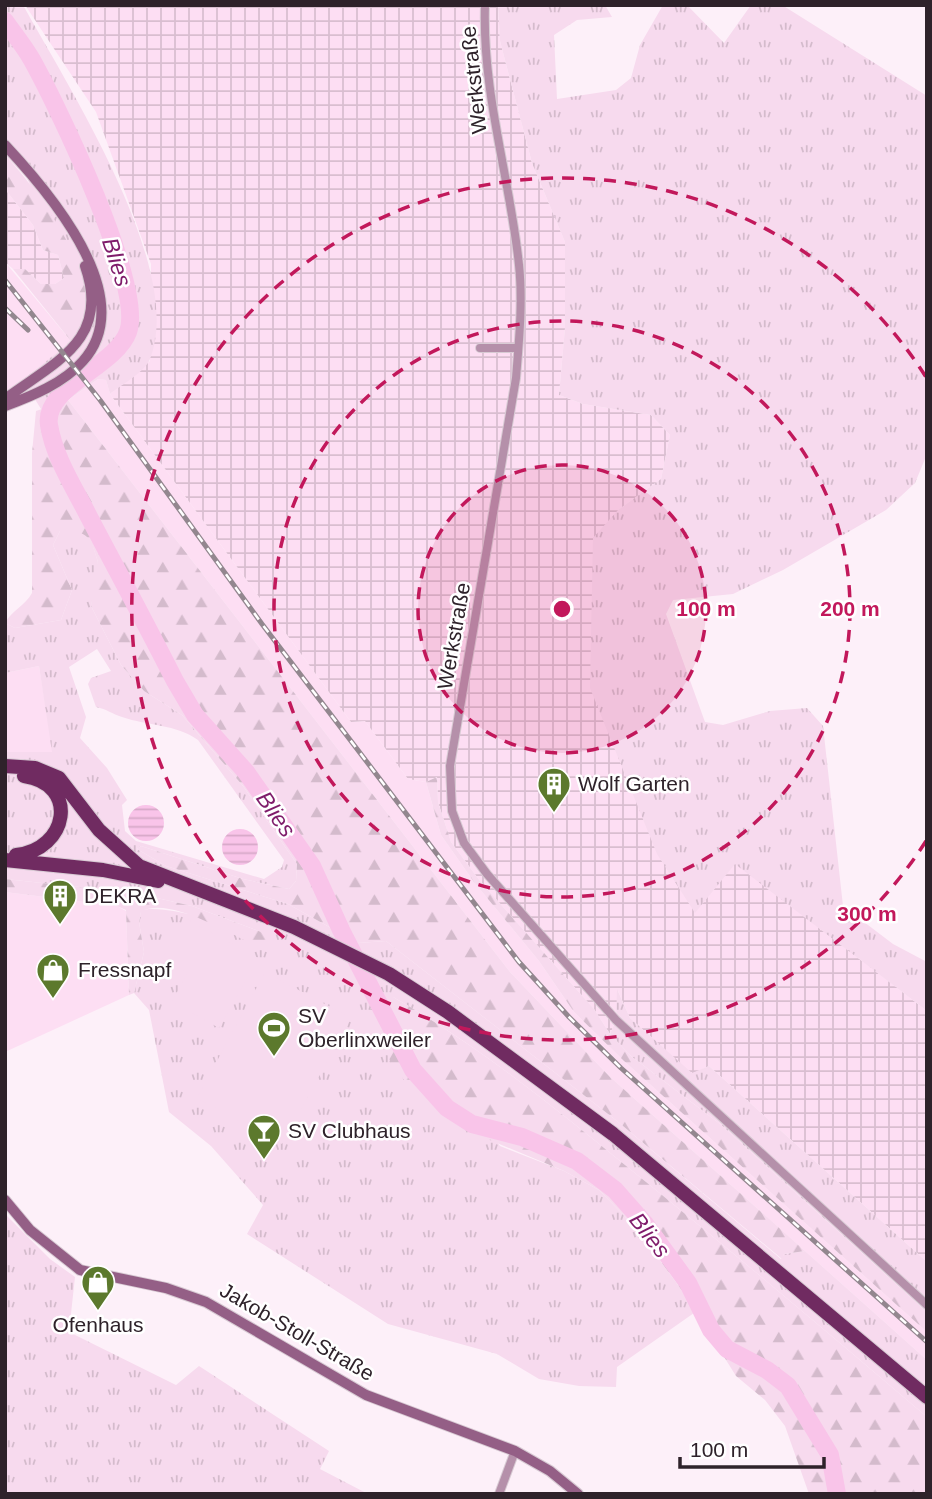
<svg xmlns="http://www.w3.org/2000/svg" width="932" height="1499" font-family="Arial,sans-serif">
<defs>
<pattern id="industrial-grid" width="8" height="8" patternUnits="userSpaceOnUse" patternTransform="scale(1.75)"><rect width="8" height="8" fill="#fddef3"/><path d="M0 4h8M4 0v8" fill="none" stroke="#d9bed0"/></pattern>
<pattern id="grass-tufts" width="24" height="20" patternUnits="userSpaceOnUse" patternTransform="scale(1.75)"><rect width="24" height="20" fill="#f7daee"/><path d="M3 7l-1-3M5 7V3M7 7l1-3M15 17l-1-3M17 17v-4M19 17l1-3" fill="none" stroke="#d4bbcc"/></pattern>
<pattern id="forest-firs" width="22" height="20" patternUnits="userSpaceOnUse" patternTransform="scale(1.75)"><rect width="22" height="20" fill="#f7daee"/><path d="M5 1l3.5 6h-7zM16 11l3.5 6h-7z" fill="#d4bbcc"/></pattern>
<pattern id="water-rules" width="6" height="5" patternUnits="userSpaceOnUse" patternTransform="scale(1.75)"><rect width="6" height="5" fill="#f9c4e9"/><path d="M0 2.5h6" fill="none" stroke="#d6a8c8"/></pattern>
</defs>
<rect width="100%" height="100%" fill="#fdf0f9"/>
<!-- built -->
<path fill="#fddef3" d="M5 262 71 341 40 369 5 392Z
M98 379 106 380 110 394 351 722 365 721 408 779 426 782 441 835 474 882 539 961 574 1012 624 1061 927 1332V1360L609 1076 510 972 68 400Z
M39 666 53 752H5V673Z
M5 892 117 906 126 911 129 995 5 1052Z"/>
<!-- industrial -->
<path fill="url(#industrial-grid)" d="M25 5H498L500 41 532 163 565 242V328L559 395 583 404 651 415 670 435 661 479 618 510 695 912 735 863 927 1011V1262L709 1066 692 1074 630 1018 618 991 616 1020 610 1034 594 1009 480 881 451 842 438 802 437 777 426 782 408 779 365 721 351 722 110 394 150 361 151 264 96 112Z
M5 189 33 225 43 250 58 255 64 278 55 284H41L25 269H13L5 262Z"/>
<!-- grass -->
<path fill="url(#grass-tufts)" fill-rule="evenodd" d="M5 5H23C67 85 186 269 150 359 145 372 121 385 110 394L106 380 98 379 68 400 46 410 41 409 23 380 71 341 86 313 27 178 5 155Z
M498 5H605L612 17 577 20 554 35 557 99 616 90 631 78 640 45 663 5H687L724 43 751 5H782L927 96V454L915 483 886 510 783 570 733 594 673 600 666 614 705 722 723 725 770 711 807 708 823 726 843 906 893 944 927 962V1011L735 864 695 913 657 854 590 688 593 538 618 510 661 479 670 435 651 415 583 404 559 395 565 328V242L532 163 500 41Z
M78 530 90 537 98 562 91 606 121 665 144 691 182 715 243 786 297 864 296 881 289 889 243 879 141 846 137 849 166 866 288 904 358 943 386 941 617 1121 781 1259 784 1254 805 1251 927 1360V1417C827 1332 727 1247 625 1165 551 1105 476 1044 393 997L500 1146 564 1171 599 1190 638 1230 686 1296 694 1313 617 1367 616 1387 579 1386 539 1379 497 1354 388 1324 247 1234 263 1205 211 1146 169 1112 149 1010 134 993 144 952 139 922 141 911C158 902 238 927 261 932L192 906 135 893 5 879V752H52L39 666 5 673V623L15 628 61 620 72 590 53 545 60 531ZM97 649 111 671 91 678 88 684 96 707C107 709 112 714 122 717 148 726 176 724 198 740L284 860 282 867 264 879 136 841 125 831 122 805 127 800 107 768 80 738 86 717 69 667Z
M617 989 630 1018 692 1073 709 1066 927 1262V1312L720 1124 631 1056 610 1034 616 1020Z
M5 1214 50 1259 75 1277 69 1332 176 1385 199 1366 329 1451 320 1469 368 1494H5Z"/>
<!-- forest -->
<path fill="url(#forest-firs)" d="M5 155C35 186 109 285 82 330 80 334 74 338 71 341L13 269H25L41 284H55L64 278 58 255 43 250 33 225 5 189Z
M68 400 510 972 609 1076 805 1251 784 1254 782 1259 617 1121 386 941 358 943 288 904 166 866 137 849 141 846 243 879 289 889 296 881 297 864 243 786 182 715 144 691 121 665 91 606 94 571 98 562C90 537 89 530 60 531L53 545 72 590 61 620 15 628 5 623C12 610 25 606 32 593V453L36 411Z
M437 777 438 802 451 842 480 881 594 1009 610 1034 631 1056 720 1124 927 1312V1332L624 1061 574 1012 539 961 474 882 441 835 426 782Z
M5 879 135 893 192 906 261 932 269 940 266 947 259 948C233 935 167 895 141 912L139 922 144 952 134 993 129 995 126 910 117 906 5 892Z
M393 997C476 1044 551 1105 625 1165 727 1247 827 1332 927 1417V1494H809L785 1426 765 1400 736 1376 686 1296 638 1230 599 1190 564 1171 442 1120 414 1093 391 1063 369 1010Z"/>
<!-- pitch -->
<path fill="#f7daee" d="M185 918 258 958 219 1028 172 1002 187 973 162 959Z
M265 972 351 1018 282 1144 197 1098Z"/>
<!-- water -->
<path fill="url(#water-rules)" d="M128 823a18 18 0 1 1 36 0a18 18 0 1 1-36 0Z
M222 847a18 18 0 1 1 36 0a18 18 0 1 1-36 0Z"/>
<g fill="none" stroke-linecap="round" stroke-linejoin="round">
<!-- river -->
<path stroke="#f9c4e9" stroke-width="18" d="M5 21C14 34 24 46 32 60 57 105 145 287 128 332 115 367 43 387 49 425 54 457 75 489 89 517 118 572 147 626 175 681L195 715 246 772 312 866 341 930 413 1070 447 1108 472 1124 522 1137 577 1161 615 1190 645 1224 688 1283 711 1330 727 1349 767 1370 788 1386 830 1455 837 1494"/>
<defs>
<path id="minor" d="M485 5C482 94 510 178 519 265 523 302 519 341 516 378L450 766 452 811 464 843 487 874 616 1020 927 1305
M480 348H518
M499 1494 515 1451"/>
<path id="secondary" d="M5 145C49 192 140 297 83 361 64 383 32 396 5 406
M5 399C55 362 111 340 85 266
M5 1200 30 1230 80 1270 166 1288 206 1302 366 1395 515 1451 550 1471 578 1494"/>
<path id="trunk" d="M5 766 35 768 59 778 99 830 139 866 294 927 389 974 448 1012 613 1134 927 1397
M16 855C68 850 80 784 24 776
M5 860 103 870 158 881"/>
</defs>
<!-- minor casing -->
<use href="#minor" stroke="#d8cbd4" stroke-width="10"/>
<!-- secondary casing -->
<use href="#secondary" stroke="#d8cbd4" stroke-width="12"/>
<!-- trunk casing -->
<use href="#trunk" stroke="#d8cbd4" stroke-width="16"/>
<!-- minor -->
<use href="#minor" stroke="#b590aa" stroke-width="8"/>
<!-- secondary -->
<use href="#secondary" stroke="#945f86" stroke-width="10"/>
<!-- trunk -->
<use href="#trunk" stroke="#702b61" stroke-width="14"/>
<defs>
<path id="rail" d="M5 280 100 400 262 624 519 962 569 1017 621 1068 927 1342
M5 308 28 330"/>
</defs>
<!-- rail casing -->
<use href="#rail" stroke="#93878f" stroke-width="5"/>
<!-- rail -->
<use href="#rail" stroke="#fff" stroke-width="2.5" stroke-dasharray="8" stroke-linecap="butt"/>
</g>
<!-- distance rings -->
<circle cx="562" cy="609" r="144" fill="#c2185b" fill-opacity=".12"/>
<g fill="none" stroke="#c2185b" stroke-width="3.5" stroke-dasharray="12 9">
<circle cx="562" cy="609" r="144"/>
<circle cx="562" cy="609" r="288"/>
<path d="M926 841A431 431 0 1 1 926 377"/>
</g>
<!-- icons -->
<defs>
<symbol id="building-pin" viewBox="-11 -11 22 30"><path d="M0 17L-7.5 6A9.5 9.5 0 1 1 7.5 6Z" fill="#5c792d" stroke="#fff"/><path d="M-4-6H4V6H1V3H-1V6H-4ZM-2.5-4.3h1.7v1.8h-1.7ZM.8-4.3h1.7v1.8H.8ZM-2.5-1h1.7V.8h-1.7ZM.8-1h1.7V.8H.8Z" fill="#fff"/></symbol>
<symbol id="shop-pin" viewBox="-11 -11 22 30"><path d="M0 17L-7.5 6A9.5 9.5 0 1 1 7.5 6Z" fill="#5c792d" stroke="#fff"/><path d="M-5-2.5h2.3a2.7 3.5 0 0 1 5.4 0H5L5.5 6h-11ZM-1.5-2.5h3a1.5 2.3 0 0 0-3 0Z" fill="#fff"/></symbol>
<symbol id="stadium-pin" viewBox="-11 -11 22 30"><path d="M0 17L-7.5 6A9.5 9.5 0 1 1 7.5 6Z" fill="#5c792d" stroke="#fff"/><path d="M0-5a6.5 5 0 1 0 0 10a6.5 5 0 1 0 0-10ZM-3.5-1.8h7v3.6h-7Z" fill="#fff"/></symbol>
<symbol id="bar-pin" viewBox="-11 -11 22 30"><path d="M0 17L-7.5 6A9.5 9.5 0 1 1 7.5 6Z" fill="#5c792d" stroke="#fff"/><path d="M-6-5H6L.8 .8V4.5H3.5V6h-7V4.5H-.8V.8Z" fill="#fff"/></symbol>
</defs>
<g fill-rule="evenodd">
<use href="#building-pin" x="535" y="765" width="38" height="52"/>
<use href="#building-pin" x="41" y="877" width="38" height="52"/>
<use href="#shop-pin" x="34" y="951" width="38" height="52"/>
<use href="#stadium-pin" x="255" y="1009" width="38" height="52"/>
<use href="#bar-pin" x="245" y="1112" width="38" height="52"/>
<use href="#shop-pin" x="79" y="1263" width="38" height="52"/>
</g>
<g text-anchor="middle" stroke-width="5" stroke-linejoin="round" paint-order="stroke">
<!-- street labels -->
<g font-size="21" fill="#2e222a" stroke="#fff">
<text transform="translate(474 80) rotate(-96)" y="7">Werkstraße</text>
<text transform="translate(454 636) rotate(-80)" y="7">Werkstraße</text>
<text transform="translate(297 1332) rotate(30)" y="7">Jakob-Stoll-Straße</text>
</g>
<!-- poi labels -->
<g font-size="21" fill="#2e222a" stroke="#fff" text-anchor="start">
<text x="578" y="791">Wolf Garten</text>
<text x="84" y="903">DEKRA</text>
<text x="78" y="977">Fressnapf</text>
<text x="298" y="1023">SV<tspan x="298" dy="24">Oberlinxweiler</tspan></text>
<text x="288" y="1138">SV Clubhaus</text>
<text x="98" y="1332" text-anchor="middle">Ofenhaus</text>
</g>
<!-- water labels -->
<g font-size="23" font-style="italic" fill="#7f1c6b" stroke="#fff">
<text transform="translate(117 262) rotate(72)" y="8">Blies</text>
<text transform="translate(276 814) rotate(55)" y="8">Blies</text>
<text transform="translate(650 1235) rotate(52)" y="8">Blies</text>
</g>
</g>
<circle cx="562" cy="609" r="10" fill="#c2185b" stroke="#fff" stroke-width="3.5"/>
<g font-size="21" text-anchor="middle" font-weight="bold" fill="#c2185b" stroke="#fff" stroke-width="5" stroke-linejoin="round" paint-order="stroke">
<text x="706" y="616">100 m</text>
<text x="850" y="616">200 m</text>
<text x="867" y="921">300 m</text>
</g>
<!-- border -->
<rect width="932" height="1499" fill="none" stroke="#2e222a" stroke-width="14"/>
<!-- scale -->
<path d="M680 1457v10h144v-10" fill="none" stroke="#2e222a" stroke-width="3.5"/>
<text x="690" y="1457" font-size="21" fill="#2e222a" stroke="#ffffff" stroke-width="5" paint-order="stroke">100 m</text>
</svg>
